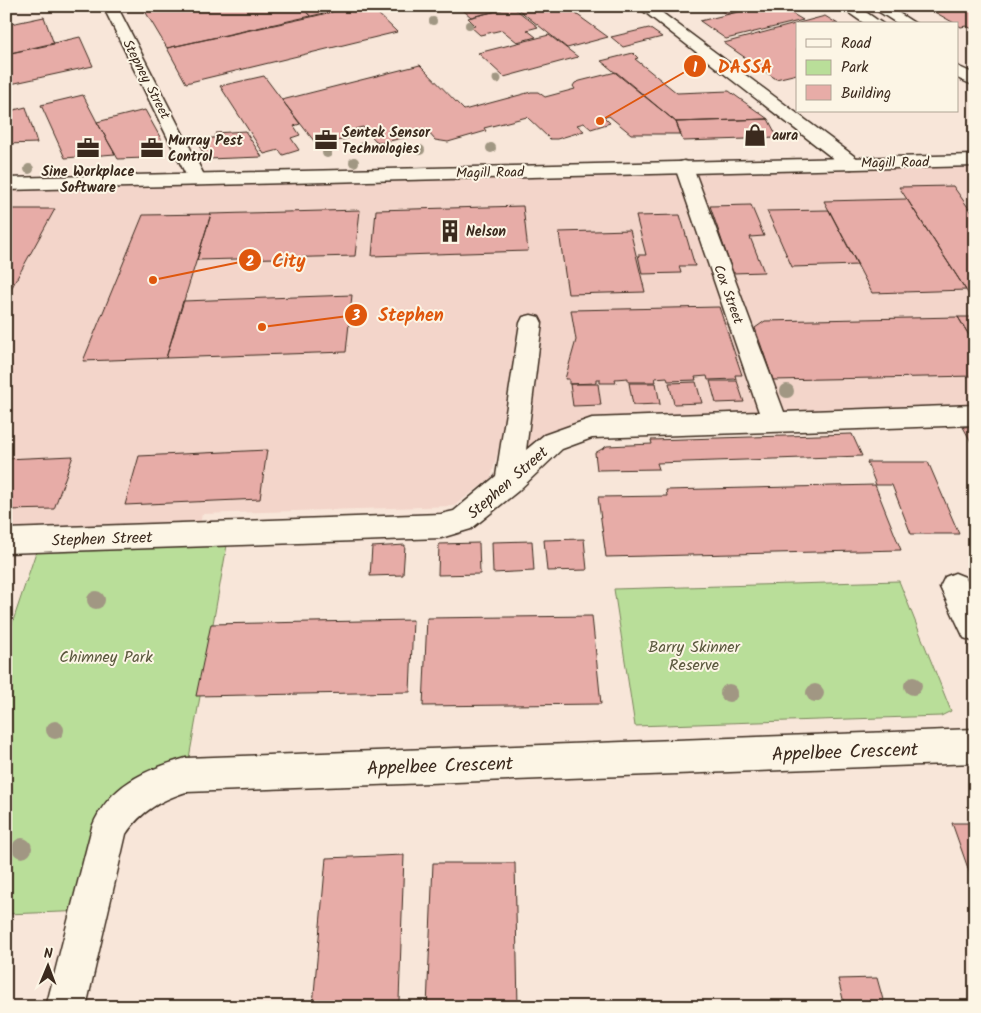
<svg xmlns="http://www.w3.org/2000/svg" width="981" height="1013" font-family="Kalam,sans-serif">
<rect width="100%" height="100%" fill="#f8e6d9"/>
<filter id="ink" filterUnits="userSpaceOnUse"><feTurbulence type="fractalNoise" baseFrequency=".02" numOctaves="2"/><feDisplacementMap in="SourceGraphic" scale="10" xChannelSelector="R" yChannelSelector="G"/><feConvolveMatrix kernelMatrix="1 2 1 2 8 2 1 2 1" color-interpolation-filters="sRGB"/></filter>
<g filter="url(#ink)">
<!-- built -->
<path fill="#f3d5ca" d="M975 160V415L592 428 508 483 527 339 491 478 454 506 202 514 198 535 6 541V184Z"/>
<!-- green -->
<path fill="#b9de99" stroke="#7a845c" d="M229 534 186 775 140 793 89 911 6 914V642L40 540Z
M899 581 951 711 941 716 635 726 614 589Z"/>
<!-- building -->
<path fill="#e7aca7" stroke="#3b2a1e" d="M142 6H301L311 17 167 48Z
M301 6H356L311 17Z
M356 6H370L397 32 186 83 167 48Z
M458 6H512L513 7 471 17Z
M514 6H565L608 37 567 48Z
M714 6H744L748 9 726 14Z
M763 6H803L786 10 803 20 726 39 700 21Z
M924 6H975V30L966 26 961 27Z
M513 7 538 27 527 30 536 37 517 42 502 30 480 35 470 26 475 25 468 18Z
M825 16 838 24H797V74L776 79 724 43Z
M44 17 54 44 6 54V25Z
M649 28 662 37 623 47 611 37Z
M549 35 578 57 504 77 478 53Z
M80 37 93 66 6 85V54Z
M633 53 638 58 635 59 677 93 729 91 768 119 676 122 601 61Z
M420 65 464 110 531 92H538L545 97 575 89 573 86 575 83 580 81 616 72 676 122 681 134H631L609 116 604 117 610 123 591 129 584 123 577 125 584 131 557 139H550L527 117 484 128 486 131 448 142 435 140 428 132 381 143 376 141 363 127 355 129 354 135 349 138 318 146 282 100Z
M264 76 300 124 294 126 300 135 291 138 299 150 283 155 279 150 264 154 220 86Z
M83 95 97 122 115 154 65 158 41 105Z
M26 107 37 143 6 144V112Z
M145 110 165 146 157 155 145 158 118 159 97 122Z
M768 119 778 138 683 141 676 122Z
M245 131 262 157 207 159 195 139 214 138 216 133Z
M953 186 975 217V304L899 187Z
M907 199 966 290 872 293 824 201Z
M751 205 764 236 750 237 764 272 733 273 710 206Z
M523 206 528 251 372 256 376 210Z
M6 209H55L6 298Z
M360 210 355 256 197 260 211 214Z
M829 210 858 265 792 267 767 211Z
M211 214 166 358 83 361 143 215Z
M680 215 695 266H679L681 273 642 274 638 255H646L636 216Z
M630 230 645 292 568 294 559 232Z
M352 295 346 352 166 358 183 301Z
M719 307 742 375H735L736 379 708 380 707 376 695 377 696 380 668 381 667 377 655 378 656 382H628V378L615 379 616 383H600V379H596V383L569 384V379H565L576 340 571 310Z
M958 317 975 345V376L773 380 755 328 765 321Z
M958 317H975V345Z
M710 381H737L744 402 716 403Z
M696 382 702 403 674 404 669 383Z
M629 383H656L660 404 633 405Z
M570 384H598L601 405 573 406Z
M975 426V449L963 427Z
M852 434 862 456 657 463 659 469 597 470 595 453 607 446 652 444 651 440Z
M267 450 260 499 125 505 139 456Z
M73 456 54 509 6 510V459Z
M867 462H928L959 534H911L892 485H876Z
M875 485 901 550 606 557 598 497 667 496 666 490Z
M584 539 587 570 547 571 544 540Z
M532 541 534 571 493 573 492 542Z
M479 543 480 574 438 575 439 544Z
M405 545 403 575 370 576 372 547Z
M592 616 601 704 423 706 427 618Z
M413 620 410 692 196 696 211 624Z
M952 823H975V888Z
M404 855 399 1001 313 1005 326 858Z
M433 863H515L518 1007H427Z
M877 978 885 1007H845L838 979Z"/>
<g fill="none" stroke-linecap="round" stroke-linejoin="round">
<defs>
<path id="minor" d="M103 6H117L206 179 204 183 197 185 190 183 188 179Z
M637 6H653L858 159 860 163 858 167 851 169 844 167Z
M684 161 691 163 693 167 784 412 975 405V425L592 438 562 449 518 491 471 529 441 538 6 553V529L441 514 454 511 496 476 520 323 523 317 531 315 539 317 542 323 526 450 544 435 592 418 759 412 675 167 677 163Z
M955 573 965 577 975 596V642L964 638 940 587 945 577Z
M975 729V763L186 792C161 800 141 811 126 834L86 1007H46L92 827C109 785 145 770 186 758Z"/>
<path id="major" d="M839 6H857L883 24H865Z
M870 6H888L916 24H898Z
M957 66 975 74V86L957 78Z
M975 155V166L6 190V178Z"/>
</defs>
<!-- minor casing -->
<use href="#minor" stroke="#3b2a1e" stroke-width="3"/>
<!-- major casing -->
<use href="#major" stroke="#3b2a1e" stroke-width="3"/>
<!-- minor -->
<use href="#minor" fill="#fcf5e5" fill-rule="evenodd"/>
<!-- major -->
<use href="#major" fill="#fcf5e5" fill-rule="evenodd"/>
</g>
<!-- trees -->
<g fill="#a19783">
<circle cx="433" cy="21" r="4"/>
<circle cx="469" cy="25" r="4"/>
<circle cx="497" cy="79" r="4.5"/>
<circle cx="363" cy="147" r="5"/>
<circle cx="491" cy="148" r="5"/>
<circle cx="420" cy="150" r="5"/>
<circle cx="327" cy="153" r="5"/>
<circle cx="354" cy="162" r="5"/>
<circle cx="29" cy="169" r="5"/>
<circle cx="787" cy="391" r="7"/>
<circle cx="96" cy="600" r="9"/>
<circle cx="913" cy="686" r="9"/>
<circle cx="729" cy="693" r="9"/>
<circle cx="815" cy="693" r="9"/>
<circle cx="55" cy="730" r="9"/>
<circle cx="22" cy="848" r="10"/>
</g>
</g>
<!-- icons -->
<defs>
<symbol id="shop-bare" viewBox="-9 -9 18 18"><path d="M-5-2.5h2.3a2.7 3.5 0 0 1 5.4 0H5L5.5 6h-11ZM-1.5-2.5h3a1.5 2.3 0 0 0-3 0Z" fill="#3b2a1e" stroke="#fcf5e5" stroke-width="2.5" paint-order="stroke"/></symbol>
<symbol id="office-bare" viewBox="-9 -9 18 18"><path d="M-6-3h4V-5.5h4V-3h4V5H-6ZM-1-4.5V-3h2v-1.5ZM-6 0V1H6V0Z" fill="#3b2a1e" stroke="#fcf5e5" stroke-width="2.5" paint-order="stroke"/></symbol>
<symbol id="building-bare" viewBox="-9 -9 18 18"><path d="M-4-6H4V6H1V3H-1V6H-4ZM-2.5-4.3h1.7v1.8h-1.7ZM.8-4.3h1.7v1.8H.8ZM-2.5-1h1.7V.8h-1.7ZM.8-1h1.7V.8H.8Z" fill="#3b2a1e" stroke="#fcf5e5" stroke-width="2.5" paint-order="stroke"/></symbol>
</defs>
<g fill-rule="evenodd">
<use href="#shop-bare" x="739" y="119" width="32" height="32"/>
<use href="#office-bare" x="310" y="124" width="32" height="32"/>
<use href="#office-bare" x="72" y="132" width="32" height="32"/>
<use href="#office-bare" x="136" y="132" width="32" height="32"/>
<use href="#building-bare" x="434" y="215" width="32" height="32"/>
</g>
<g text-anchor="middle" stroke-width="4" stroke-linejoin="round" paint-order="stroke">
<!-- far-street labels -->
<g font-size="14" fill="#3b2a1e" stroke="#fcf5e5">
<text transform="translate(147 79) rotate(63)" y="5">Stepney Street</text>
<text transform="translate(895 162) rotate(-1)" y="5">Magill Road</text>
<text transform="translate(490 172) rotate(-1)" y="5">Magill Road</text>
<text transform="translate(729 294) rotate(70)" y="5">Cox Street</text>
</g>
<!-- far-poi labels -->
<g font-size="14" font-weight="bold" fill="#3b2a1e" stroke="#fcf5e5" text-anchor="start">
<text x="342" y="137">Sentek Sensor<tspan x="342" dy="16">Technologies</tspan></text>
<text x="772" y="140">aura</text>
<text x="168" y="145">Murray Pest<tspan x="168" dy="16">Control</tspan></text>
<text x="88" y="176" text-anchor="middle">Sine Workplace<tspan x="88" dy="16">Software</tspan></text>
<text x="466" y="236">Nelson</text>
</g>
<!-- street labels -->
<g font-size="16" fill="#3b2a1e" stroke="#fcf5e5">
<text transform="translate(507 482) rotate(-41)" y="6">Stephen Street</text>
<text transform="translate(102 538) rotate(-2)" y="6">Stephen Street</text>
</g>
<!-- park labels -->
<g font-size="16" fill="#5a573d" stroke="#fcf5e5">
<text x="694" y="652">Barry Skinner<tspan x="694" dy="18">Reserve</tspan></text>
<text x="106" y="662">Chimney Park</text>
</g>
<!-- near-street labels -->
<g font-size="19" fill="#3b2a1e" stroke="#fcf5e5">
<text transform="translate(845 751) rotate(-2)" y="7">Appelbee Crescent</text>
<text transform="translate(440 765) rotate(-2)" y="7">Appelbee Crescent</text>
</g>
</g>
<!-- callouts -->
<path fill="none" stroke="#df570d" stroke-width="2" d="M600 121L695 66M153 280L250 260M262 327L356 315"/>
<g fill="#df570d" stroke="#fcf5e5" stroke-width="2">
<circle cx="600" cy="121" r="5"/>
<circle cx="153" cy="280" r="5"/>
<circle cx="262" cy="327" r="5"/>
<circle cx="695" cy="66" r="12"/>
<circle cx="250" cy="260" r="12"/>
<circle cx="356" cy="315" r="12"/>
</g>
<g font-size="15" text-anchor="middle" font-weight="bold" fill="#fff">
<text x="695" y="72">1</text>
<text x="250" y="266">2</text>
<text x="356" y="320">3</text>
</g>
<g font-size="18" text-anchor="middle" font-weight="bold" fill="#df570d" stroke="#fcf5e5" stroke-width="4" stroke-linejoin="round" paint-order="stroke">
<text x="745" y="73">DASSA</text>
<text x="289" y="267">City</text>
<text x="411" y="321">Stephen</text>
</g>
<!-- margin -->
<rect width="981" height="1013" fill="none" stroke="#fcf5e5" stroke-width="25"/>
<rect x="12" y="12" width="956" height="988" fill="none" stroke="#3b2a1e" stroke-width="2" filter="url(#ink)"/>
<!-- legend -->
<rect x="796" y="22" width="162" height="90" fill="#fcf5e5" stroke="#afa495"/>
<rect x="806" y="39" width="25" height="8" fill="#fcf5e5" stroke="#afa495"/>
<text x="841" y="48" font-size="15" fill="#3b2a1e">Road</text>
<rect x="806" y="60" width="25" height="15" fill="#b9de99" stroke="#afa495"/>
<text x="841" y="72" font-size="15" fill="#3b2a1e">Park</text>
<rect x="806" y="85" width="25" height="15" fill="#e7aca7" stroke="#afa495"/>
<text x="841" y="98" font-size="15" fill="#3b2a1e">Building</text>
<!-- north arrow -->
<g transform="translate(48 966) rotate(1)" stroke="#fcf5e5" stroke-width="4" paint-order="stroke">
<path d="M0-4L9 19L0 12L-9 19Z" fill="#3b2a1e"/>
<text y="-8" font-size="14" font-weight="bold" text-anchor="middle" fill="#3b2a1e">N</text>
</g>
</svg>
